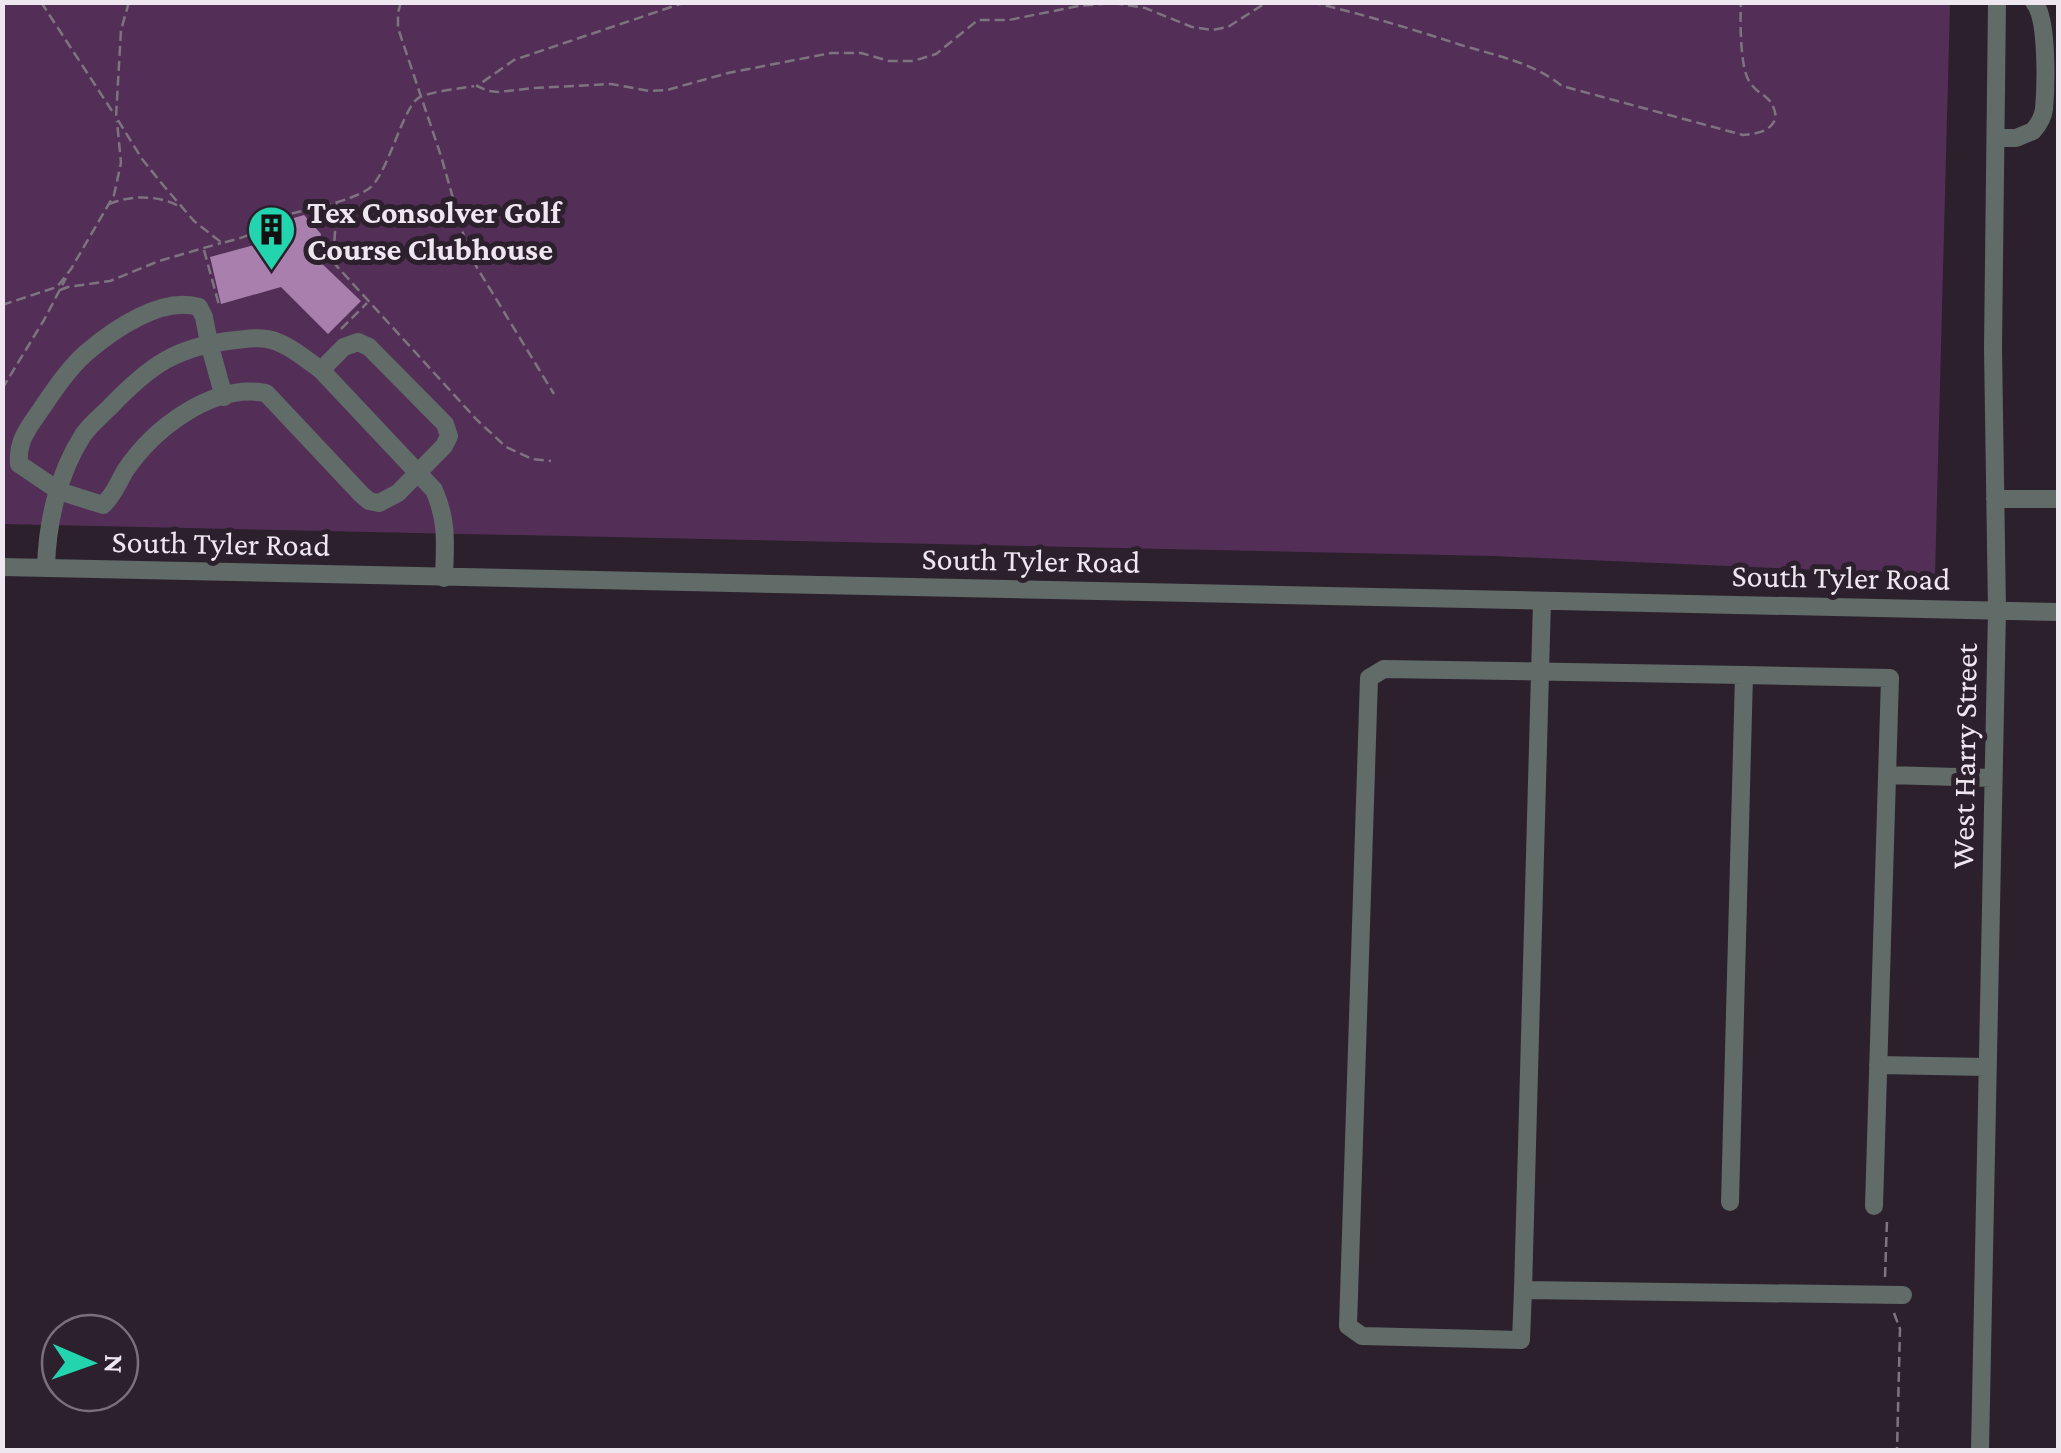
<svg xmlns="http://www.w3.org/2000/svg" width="2061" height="1453" font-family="'Crimson Pro',serif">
<rect width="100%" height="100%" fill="#2c202d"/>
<!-- green -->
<path fill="#532f57" d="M3 3H1950L1935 575 1494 556 3 524Z"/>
<!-- building -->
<path fill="#a97fae" d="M304 215 321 234 315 257 361 301 328 334 281 287 221 304 210 257 273 240 277 223Z"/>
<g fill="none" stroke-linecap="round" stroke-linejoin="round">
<!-- path -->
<path stroke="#7e747f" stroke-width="2.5" stroke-dasharray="10 5" stroke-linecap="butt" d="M41 2 114 114
M129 2 121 30 116 117 142 159 163 185 194 221 222 243C241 238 255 236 267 219 291 213 356 202 372 186 390 167 404 104 420 97 433 91 459 89 474 86
M401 2 398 13V28L441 156 465 240 476 266 554 394
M686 2 514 60 477 86 488 91 498 92 534 88 611 84 650 91 667 90 728 73 831 53H861L889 61H913L936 54 978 20H1009L1078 6 1114 3 1145 8 1192 27 1212 30 1228 27 1267 2
M1311 2C1362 14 1412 29 1461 45 1497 56 1532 62 1562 86L1743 135C1758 133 1769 133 1776 118 1773 93 1759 98 1749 81 1740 67 1740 20 1741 2
M337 201 333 262 477 420 506 447 532 459 551 461
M109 204C131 195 158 195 179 206
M204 250 219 305
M60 290 68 287 110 281 159 261 221 243
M2 305 57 287 71 269 114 195 121 163 117 121
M341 329 367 303
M2 389 44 320 66 278
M1885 1277 1887 1220
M1894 1313 1900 1329 1897 1450"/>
<!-- minor -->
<path stroke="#616b68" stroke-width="18" d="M1996 138H2016L2033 131C2039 124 2043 118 2044 109 2046 87 2048 18 2034 2
M321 370 434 490C448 522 445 544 444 578
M1995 499H2058
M2 567 2058 612
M46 568C47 523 58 474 83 435 90 425 101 416 110 407 150 365 177 346 236 340 246 339 257 337 267 339 286 342 305 359 321 370L344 347 358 342 369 347 445 424 449 436 444 446 398 493 379 503 369 501 361 494 266 393C212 383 153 429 125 471 118 483 114 495 103 505L59 491 19 464C17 440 29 427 42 408 55 389 69 368 86 353 114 329 162 296 199 307L204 317 209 343 224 397
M1542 601 1523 1290 1903 1295
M1887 775 1993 778
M1878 1065 1987 1067
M1730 1202 1744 675 1890 678 1874 1206
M1523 1290 1521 1340 1362 1336 1348 1326 1369 678 1384 669 1744 675
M1980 1450 1997 611 1993 348 1997 2"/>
</g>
<!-- icons -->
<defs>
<symbol id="building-pin" viewBox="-11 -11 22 30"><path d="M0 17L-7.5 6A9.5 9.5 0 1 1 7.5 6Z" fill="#23d5af" stroke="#2c202d"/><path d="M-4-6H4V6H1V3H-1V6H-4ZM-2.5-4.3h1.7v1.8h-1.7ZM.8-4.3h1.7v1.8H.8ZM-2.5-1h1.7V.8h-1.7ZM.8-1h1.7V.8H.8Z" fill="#111"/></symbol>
</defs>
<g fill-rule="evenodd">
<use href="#building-pin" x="244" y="202" width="55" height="75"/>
</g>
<g text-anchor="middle" stroke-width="10" stroke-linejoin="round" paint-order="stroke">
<!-- poi labels -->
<g font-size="32" font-weight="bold" fill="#efe7f0" stroke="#2c202d" text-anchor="start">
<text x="307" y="223">Tex Consolver Golf<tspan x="307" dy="37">Course Clubhouse</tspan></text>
</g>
<!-- street labels -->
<g font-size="32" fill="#efe7f0" stroke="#2c202d">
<text transform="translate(221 543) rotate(1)" y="11">South Tyler Road</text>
<text transform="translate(1031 560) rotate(1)" y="11">South Tyler Road</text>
<text transform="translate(1841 577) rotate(1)" y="11">South Tyler Road</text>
<text transform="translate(1964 756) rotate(-89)" y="11">West Harry Street</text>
</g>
</g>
<!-- border -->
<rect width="2061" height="1453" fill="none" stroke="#efe7f0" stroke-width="10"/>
<!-- north arrow -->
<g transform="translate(90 1363) rotate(92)"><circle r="48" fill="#2c202d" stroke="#7a707b" stroke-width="2.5"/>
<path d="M0-8L18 38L0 25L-18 38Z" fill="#23d5af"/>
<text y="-15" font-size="28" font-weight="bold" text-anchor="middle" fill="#efe7f0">N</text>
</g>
</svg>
